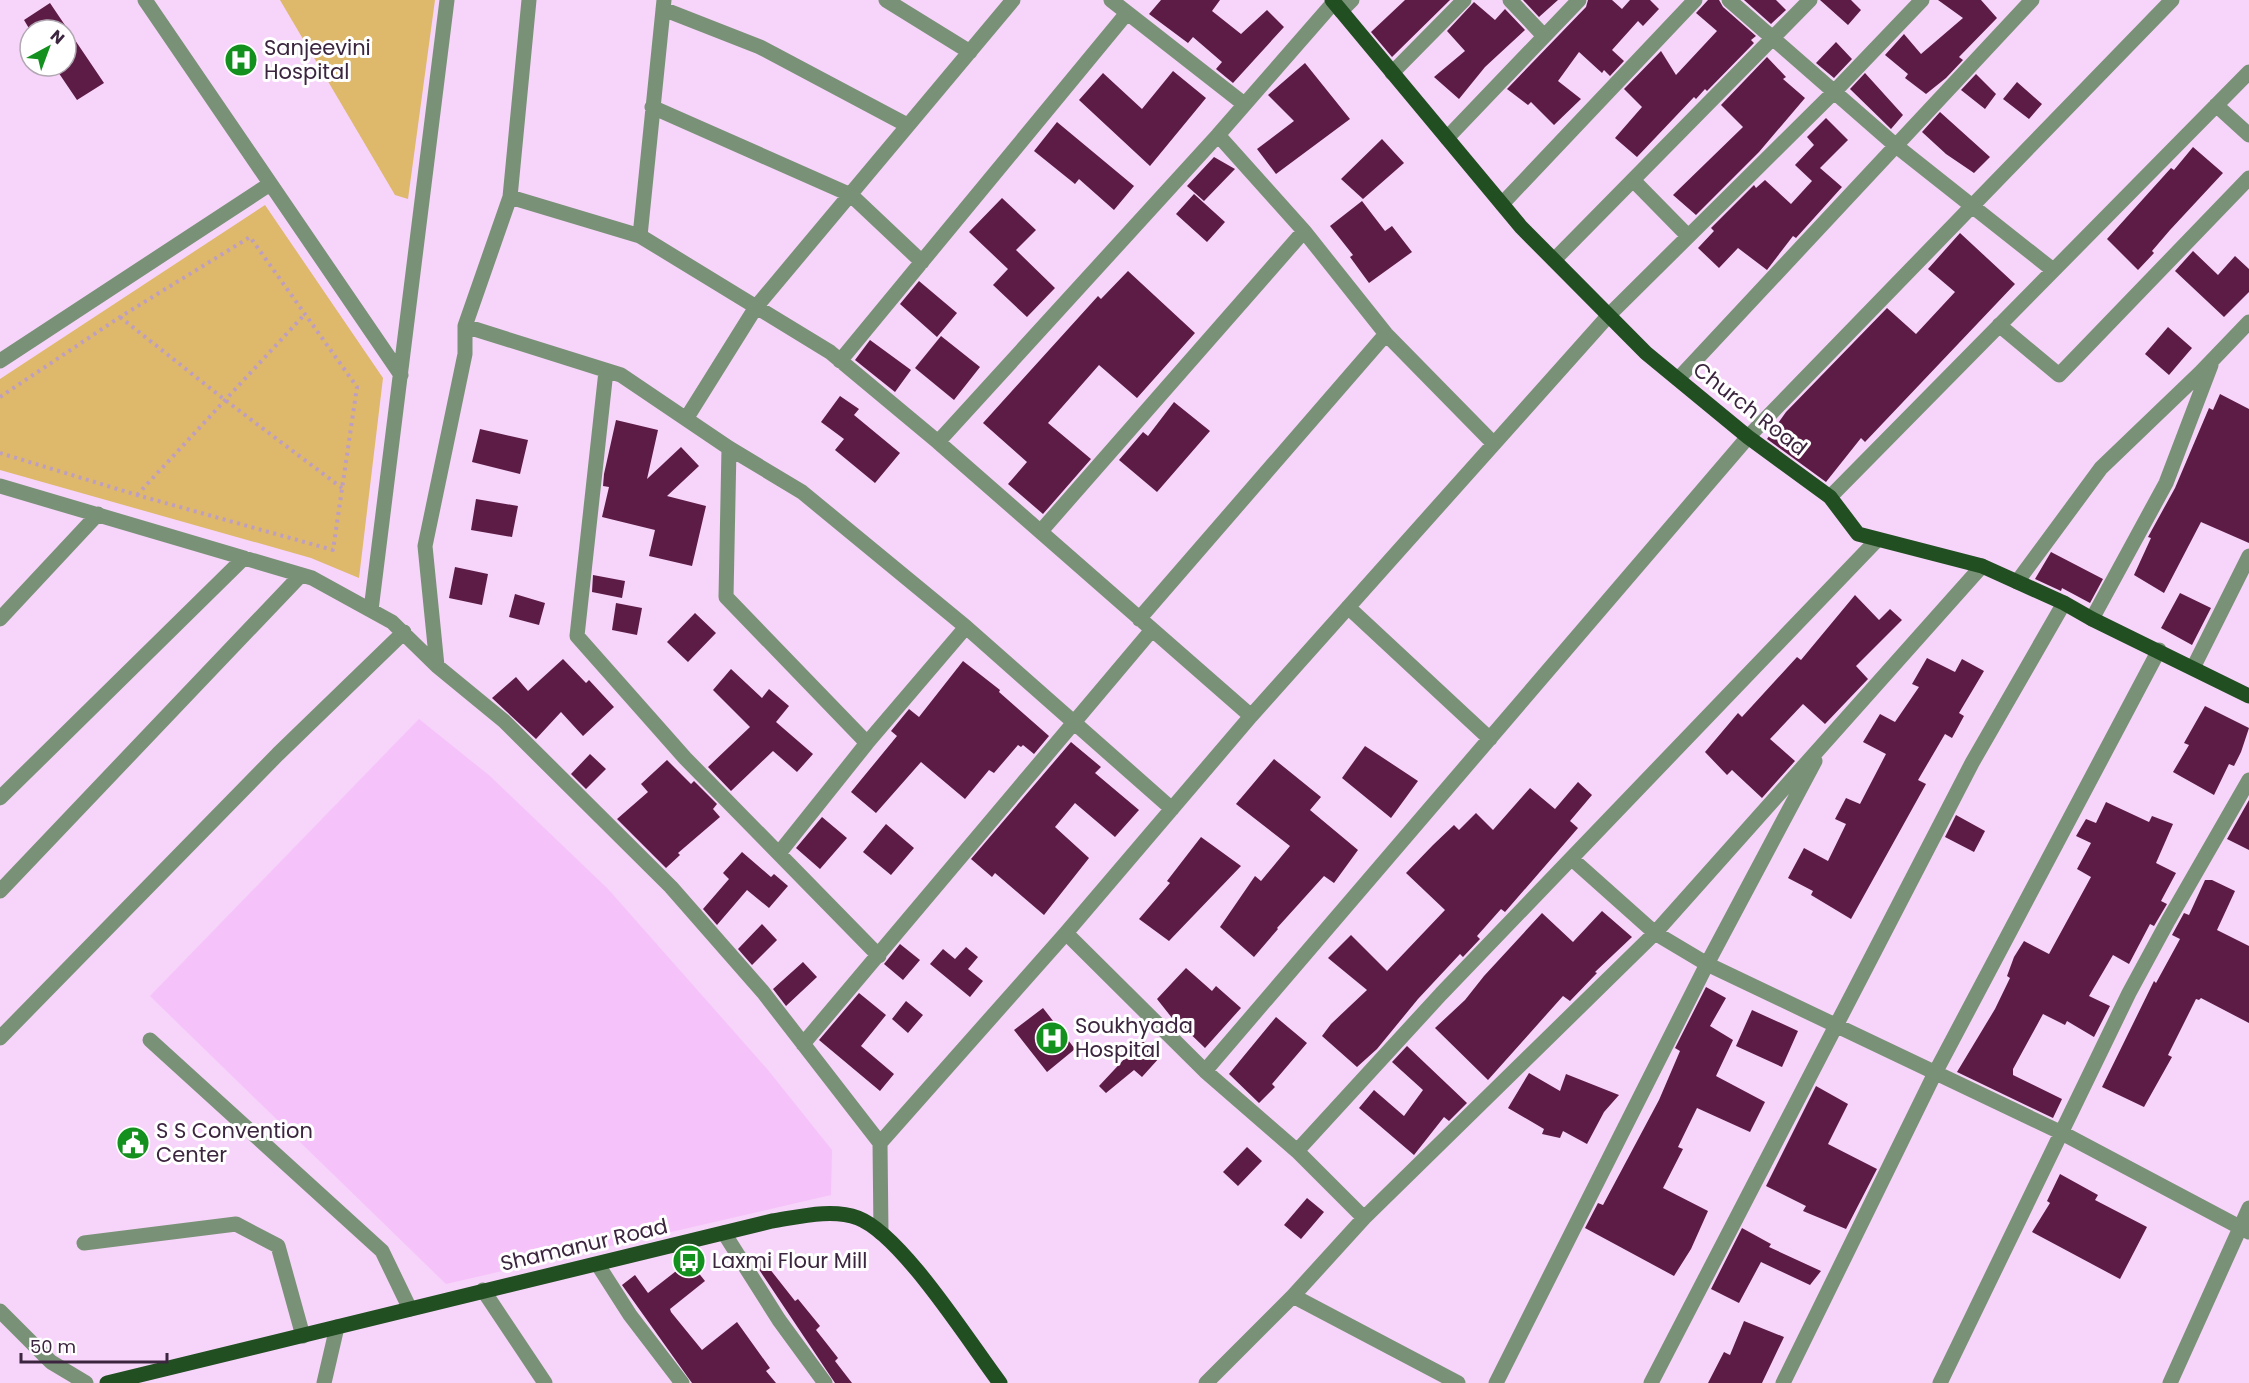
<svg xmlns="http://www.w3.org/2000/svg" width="2249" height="1383" font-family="Poppins,sans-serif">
<rect width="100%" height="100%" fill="#f7d4fa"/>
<!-- built -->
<path fill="#f5c2fa" d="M419 719 490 776 608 889 768 1070 832 1150 831 1195 446 1284 150 996Z"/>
<!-- green -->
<path fill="#deb86b" d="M280 0H435L408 199 395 195Z
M265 205 383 378 359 578 311 558 0 470V379Z"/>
<!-- building -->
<path fill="#5c1c46" d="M1161 0H1220L1212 11 1241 34 1267 10 1284 27 1233 83 1216 69 1222 62 1193 37 1188 43 1149 14Z
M1405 0H1450L1392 57 1371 32Z
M1523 0H1558L1539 17Z
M1588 0H1612L1622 9 1630 0H1650L1659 9 1643 26 1638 21 1612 50 1624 61 1610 76 1604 70 1602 73 1579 52 1558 81 1581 99 1554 125 1531 102 1528 105 1507 89 1586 7Z
M1708 0H1719L1723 7 1756 36 1751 40 1754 43 1707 91 1705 89 1696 99 1694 97 1637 157 1615 138 1642 107 1624 89 1661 51 1676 75 1717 31 1696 13Z
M1744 0H1776L1786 10 1771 24Z
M1820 0H1851L1861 10 1848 25Z
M1938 0H1981L1997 18 1959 57 1963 60 1946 78 1926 94 1905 78 1908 74 1885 55 1904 34 1921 54 1963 18Z
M1474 2 1495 20 1505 9 1525 30 1485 67 1459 99 1434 77 1465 51 1447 31Z
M50 3 104 83 77 100 54 66H66V30H30L24 20Z
M1836 42 1852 59 1834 78 1816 63Z
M1767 57 1786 77 1783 79 1805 98 1759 152 1696 215 1673 195 1743 127 1721 105Z
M1305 63 1350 119 1276 174 1257 149 1294 121 1268 95Z
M1173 71 1206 98 1150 166 1079 100 1103 73 1142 109Z
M1865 73 1903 115 1891 129 1850 89Z
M1976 74 1996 94 1985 109 1961 90Z
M2017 82 2042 104 2029 119 2003 99Z
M1940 112 1990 157 1974 173 1946 154 1922 132Z
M1826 118 1848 140 1820 168 1842 187 1796 238 1793 236 1767 270 1738 248 1719 268 1698 248 1714 231 1711 228 1754 185 1756 188 1765 180 1791 204 1812 181 1795 165 1814 145 1807 137Z
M1057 122 1134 186 1114 210 1079 179 1075 184 1034 151Z
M1382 139 1404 163 1363 199 1341 179Z
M2193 147 2223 173 2170 230 2152 251 2154 253 2138 270 2107 239 2171 168 2174 170Z
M1214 157 1235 169 1204 201 1187 186Z
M1194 194 1225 222 1207 242 1176 214Z
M1002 198 1036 230 1016 250 1055 288 1027 317 993 285 1008 269 969 232Z
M1362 201 1385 231 1392 226 1412 252 1369 283 1350 257 1353 255 1330 226Z
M1960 233 2015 284 1865 442 1861 438 1826 482 1767 439 1786 412 1887 308 1916 334 1955 292 1928 269Z
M2193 251 2218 275 2235 256 2249 269V292L2224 317 2175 271Z
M1128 271 1195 333 1137 398 1099 365 1048 423 1091 459 1043 514 1008 484 1027 462 983 423 1098 296 1101 299Z
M919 281 957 313 937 337 900 304Z
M2168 327 2192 348 2169 375 2145 354Z
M941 336 980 367 954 400 915 368Z
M870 340 911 370 895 392 855 360Z
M2220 394 2249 409V543L2201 522 2164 593 2134 575 2151 538 2148 537 2175 488 2209 408 2213 410Z
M840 396 859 409 854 415 900 453 875 483 835 450 844 439 821 422Z
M1174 402 1210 431 1157 492 1119 460 1143 432 1148 436Z
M616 420 658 430 647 479 681 447 699 466 667 496 706 506 692 566 649 556 655 530 602 517 609 487 603 486 604 474Z
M480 429 528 440 520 474 472 462Z
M476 499 518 506 512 537 471 530Z
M2051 552 2103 579 2090 603 2062 588 2061 591 2035 579Z
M455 567 488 574 482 605 449 598Z
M593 575 625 581 622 598 592 592Z
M2180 593 2211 608 2192 645 2161 628Z
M515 594 545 603 539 625 509 617Z
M1855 595 1879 620 1890 609 1902 620 1856 666 1868 679 1825 724 1803 704 1770 739 1795 761 1762 798 1732 770 1727 775 1705 752 1738 713 1742 717 1797 657 1801 660Z
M616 603 642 608 637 635 612 630Z
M695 613 716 633 688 662 667 642Z
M1927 658 1955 672 1962 659 1984 671 1959 713 1964 716 1952 738 1945 734 1918 780 1926 784 1851 919 1811 895 1813 891 1788 878 1804 848 1828 861 1846 824 1835 819 1846 798 1860 804 1886 754 1863 742 1880 714 1895 722 1919 687 1912 684Z
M563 659 586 683 589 680 614 707 583 736 561 712 536 739 492 698 516 677 528 691Z
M963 661 1000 690 999 692 1049 736 1034 754 1023 745 1021 747 1018 745 994 773 989 770 965 799 921 762 876 813 851 792 897 736 891 731 909 709 919 717Z
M731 669 762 698 769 689 789 706 776 722 813 754 797 772 773 751 731 791 708 767 750 727 713 690Z
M2205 706 2249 728 2241 752 2234 766 2229 764 2214 795 2173 772 2189 745 2184 743Z
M1071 742 1101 767 1095 773 1139 810 1115 837 1075 803 1055 827 1089 858 1044 915 995 873 992 877 971 859Z
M1365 746 1418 781 1391 818 1342 778Z
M590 754 606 769 586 789 571 774Z
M1274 759 1321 797 1310 810 1358 850 1334 883 1324 876 1277 928 1278 929 1254 957 1220 927 1255 876 1261 881 1290 846 1236 804Z
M667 760 691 784 694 781 717 804 713 809 720 817 678 853 680 855 666 868 617 819 648 792 641 784Z
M1578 782 1592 795 1570 821 1578 828 1505 912 1501 909 1477 936 1480 939 1463 957 1460 954 1418 999 1377 1049 1357 1067 1322 1036 1331 1024 1367 990 1328 958 1351 935 1387 971 1445 910 1406 873 1433 845 1454 825 1459 830 1476 813 1493 830 1530 788 1555 809Z
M2249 800V850L2227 839Z
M2106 802 2149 822 2152 816 2173 824 2156 863 2176 873 2161 901 2167 904 2154 926 2150 924 2129 964 2113 955 2089 996 2110 1006 2094 1037 2067 1021 2065 1025 2043 1014 2013 1069V1075L2062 1099 2053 1118 1957 1072 1995 1009 2010 978 2007 976 2014 957 2024 941 2049 954 2091 877 2077 869 2091 843 2076 836 2086 819 2096 823Z
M1956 815 1985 831 1974 852 1945 837Z
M822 817 847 838 820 869 796 848Z
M886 824 914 848 891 875 863 852Z
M1201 837 1241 866 1169 941 1139 919 1170 883 1167 881Z
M742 852 771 877 774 874 788 886 769 908 747 890 717 925 703 909 729 879 723 873Z
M2205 880H2212L2235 891 2217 930 2249 946V1023L2201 998 2199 1000 2196 999 2168 1055 2172 1057 2144 1107 2102 1087 2154 981 2156 983 2180 939 2172 935 2184 913 2189 915Z
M1602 911 1632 937 1595 972 1597 973 1570 1001 1563 996 1488 1080 1435 1028 1465 1000 1484 976 1542 913 1573 942Z
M762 924 777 940 752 965 738 949Z
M900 944 920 960 903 980 884 964Z
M966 947 978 957 968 969 983 981 970 997 930 964 943 949 955 959Z
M803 962 817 977 786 1006 773 989Z
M1186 968 1212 991 1216 986 1241 1008 1205 1048 1177 1021 1176 1023 1157 999Z
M1706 987 1726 998 1710 1026 1733 1040 1716 1076 1765 1102 1750 1132 1697 1108 1678 1147 1683 1149 1663 1188 1708 1211 1691 1249 1674 1276 1585 1228 1598 1203 1603 1205 1659 1100 1680 1051 1675 1048Z
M859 993 886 1015 861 1046 894 1074 880 1091 819 1040Z
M906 1001 923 1015 908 1033 892 1019Z
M1043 1008 1075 1049 1047 1072 1014 1030Z
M1752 1010 1798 1031 1782 1067 1736 1046Z
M1276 1017 1307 1043 1272 1084 1275 1087 1259 1103 1229 1074Z
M1142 1040 1160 1057 1142 1077 1134 1070 1106 1093 1099 1086Z
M1407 1046 1467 1103 1449 1121 1444 1117 1414 1155 1359 1108 1374 1090 1404 1116 1423 1090 1392 1062Z
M1529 1073 1560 1091 1566 1074 1619 1095 1604 1112 1587 1144 1563 1131 1560 1138 1542 1134 1544 1129 1508 1108Z
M1816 1086 1848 1104 1828 1144 1877 1169 1846 1229 1803 1211 1806 1206 1766 1186Z
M1247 1147 1262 1161 1238 1186 1223 1172Z
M2060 1174 2098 1195 2095 1200 2147 1227 2120 1279 2032 1232 2050 1203 2047 1201Z
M1307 1198 1324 1212 1301 1239 1284 1225Z
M1742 1228 1771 1244 1769 1247 1821 1271 1810 1285 1761 1262 1739 1303 1711 1289Z
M758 1254 795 1301 798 1299 820 1326 816 1330 838 1358 835 1361 852 1383H835L752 1259Z
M689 1261 705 1281 670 1309 671 1312 702 1350 737 1322 770 1368 766 1371 776 1383H692L622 1285 635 1275 648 1293Z
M1744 1321 1784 1337 1762 1383H1708L1724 1352 1730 1355Z"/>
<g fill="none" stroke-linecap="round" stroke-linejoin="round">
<!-- path -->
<path stroke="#bf9fc1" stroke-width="4" stroke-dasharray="3 4.5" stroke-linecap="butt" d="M120 317 225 400 342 488
M0 397 120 317 250 237 357 387 333 550 137 495 0 453
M137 495 305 314"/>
<!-- minor -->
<path stroke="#799277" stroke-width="15" d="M145 0 401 375
M886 0 970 52
M1111 0 1244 104
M1510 0 1544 36
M1729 0 1895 145 2053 270
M663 9 760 47 907 125
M1341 11 1352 0
M1392 73 1464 0
M2216 105 2249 135
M652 107 851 195 922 262
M1218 135 1304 231 1386 334 1494 444
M1447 138 1579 0
M1633 180 1688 236
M510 197 640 236 830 352 938 442 1251 716
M1502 204 1695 0
M640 236 664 0
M1554 260 1810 0
M1999 325 2059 375 2249 178
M465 326 621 375 729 448 802 492 966 627 1172 809
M0 361 270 184
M840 361 1127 13
M606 371 577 636 685 758 879 956
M1678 379 2032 0
M686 419 756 307 1013 0
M938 442 1218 135 1334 2
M729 448 726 597 867 743
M0 486 312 578 392 622 437 666 504 721 671 887 763 992 880 1143 881 1233
M1830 497 2249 72
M1041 531 1304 231
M2017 582 2101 468 2200 373 2249 322
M1348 607 1490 739
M371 610 447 0
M0 619 98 514
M1139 619 1386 334
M2092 619 2166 483 2211 365
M437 666 425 546 465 354V326L510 197 529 0
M2193 668 2249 556
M0 798 244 558
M780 852 867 743 966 627
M1572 859 1655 933 1707 964 2062 1133 2249 1232
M0 891 301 575
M1066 933 1205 1071 1297 1151 1364 1218
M0 1038 278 754 404 632
M150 1040 382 1251 410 1309
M803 1044 1151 631
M1205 1071 1748 437 2172 0
M880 1143 1066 933 1251 716 1609 315 1834 92 1922 0
M1297 1151 1441 994 1877 540
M724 1233 779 1320 825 1383
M84 1243 236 1224 278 1246 303 1336
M598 1265 630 1315 682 1383
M483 1290 545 1383
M1293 1296 1458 1383
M0 1311 51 1362 86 1383
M324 1383 337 1327
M1206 1383 1293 1296 1364 1218 1655 933 1982 566
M1496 1383 1707 964 1815 761
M1651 1383 1972 763 2064 603
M1783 1383 1935 1073 2159 650
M1940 1383 2129 993 2168 921 2249 780
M2170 1383 2249 1208"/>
<!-- major -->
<path stroke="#214f21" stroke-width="15" d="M1332 0 1521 227 1646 353 1748 437 1830 497 1858 534 1982 566 2064 603 2092 619 2249 696
M107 1383 772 1221C798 1217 832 1208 858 1218 902 1235 969 1342 1000 1383"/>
</g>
<!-- icons -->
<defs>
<symbol id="hospital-disc" viewBox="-11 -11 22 22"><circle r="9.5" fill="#14901f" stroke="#fff"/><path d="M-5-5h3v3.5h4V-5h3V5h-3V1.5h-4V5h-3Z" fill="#fff"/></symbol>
<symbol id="civic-disc" viewBox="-11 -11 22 22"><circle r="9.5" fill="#14901f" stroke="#fff"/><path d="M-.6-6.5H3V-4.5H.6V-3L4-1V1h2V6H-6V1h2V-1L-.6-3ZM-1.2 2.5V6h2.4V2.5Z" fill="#fff"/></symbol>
<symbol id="bus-disc" viewBox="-11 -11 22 22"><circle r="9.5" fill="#14901f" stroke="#fff"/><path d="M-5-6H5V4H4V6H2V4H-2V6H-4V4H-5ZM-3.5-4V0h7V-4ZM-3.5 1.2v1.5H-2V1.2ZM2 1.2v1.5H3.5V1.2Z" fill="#fff"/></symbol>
</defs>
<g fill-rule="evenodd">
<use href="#hospital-disc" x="222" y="41" width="38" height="38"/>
<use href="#hospital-disc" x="1033" y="1019" width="38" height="38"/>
<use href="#civic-disc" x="114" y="1124" width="38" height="38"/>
<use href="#bus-disc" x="670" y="1242" width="38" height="38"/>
</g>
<g text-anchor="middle" stroke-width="6" stroke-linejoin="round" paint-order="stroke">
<!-- poi labels -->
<g font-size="21" fill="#3c253e" stroke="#fff" text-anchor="start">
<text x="264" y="55">Sanjeevini<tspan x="264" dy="24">Hospital</tspan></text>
<text x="1075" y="1033">Soukhyada<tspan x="1075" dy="24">Hospital</tspan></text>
<text x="156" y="1138">S S Convention<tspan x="156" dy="24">Center</tspan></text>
<text x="712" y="1268">Laxmi Flour Mill</text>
</g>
<!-- street labels -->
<g font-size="21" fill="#3c253e" stroke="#fff">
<text transform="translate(1750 409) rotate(38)" y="7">Church Road</text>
<text transform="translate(584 1245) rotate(-13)" y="7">Shamanur Road</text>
</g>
</g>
<!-- north arrow -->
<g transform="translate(48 48) rotate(41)"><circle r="28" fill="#ffffff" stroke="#b1a8b2" stroke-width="1.5"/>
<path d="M0-4.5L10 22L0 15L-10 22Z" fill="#14901f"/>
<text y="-9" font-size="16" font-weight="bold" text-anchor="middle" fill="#3c253e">N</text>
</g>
<!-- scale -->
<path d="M21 1353v9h146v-9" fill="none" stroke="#3c253e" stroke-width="3"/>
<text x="30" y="1353" font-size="18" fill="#3c253e" stroke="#ffffff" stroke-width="4.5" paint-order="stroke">50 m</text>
</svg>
